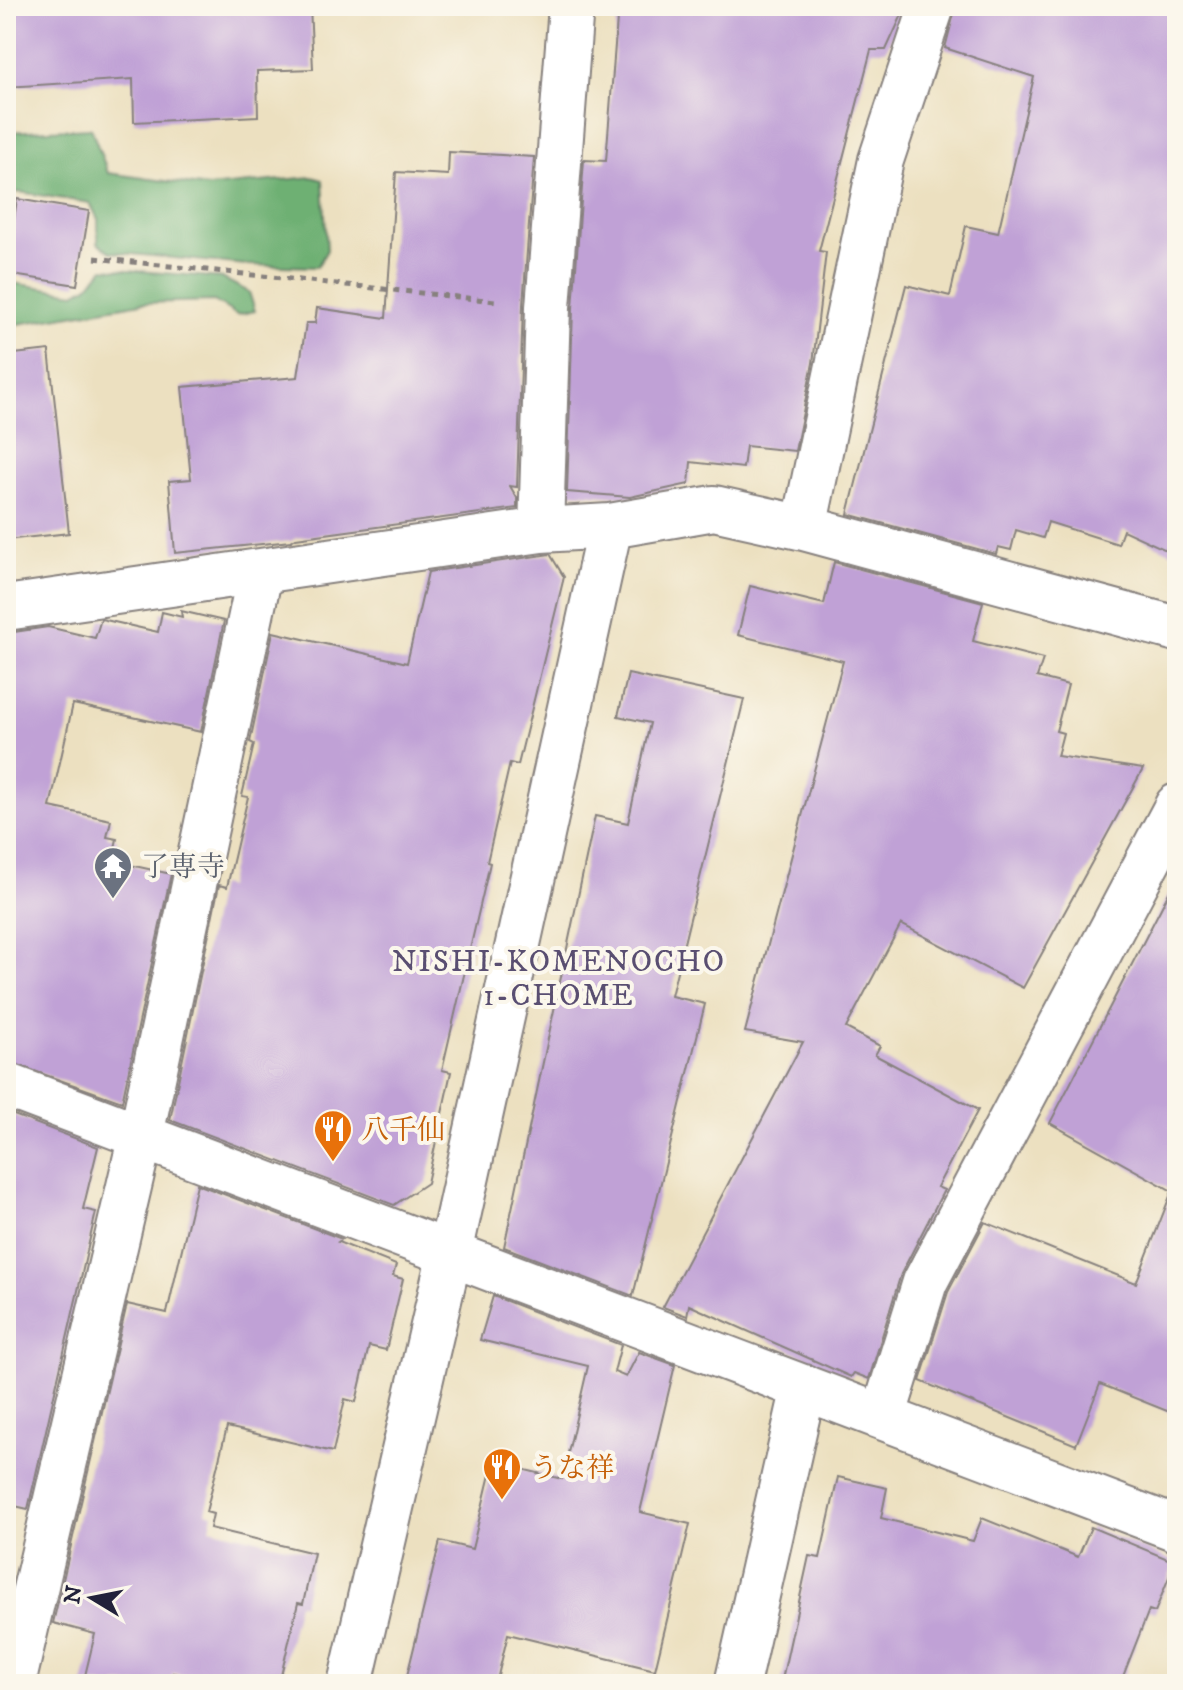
<svg xmlns="http://www.w3.org/2000/svg" width="1183" height="1690" font-family="'IM FELL DW Pica','Noto Serif JP',serif">
<rect width="100%" height="100%" fill="#fbf7ec"/>
<filter id="ink" filterUnits="userSpaceOnUse"><feTurbulence type="fractalNoise" baseFrequency=".0125" numOctaves="2"/><feDisplacementMap in="SourceGraphic" scale="16" xChannelSelector="R" yChannelSelector="G"/><feConvolveMatrix kernelMatrix="1 2 1 2 8 2 1 2 1" color-interpolation-filters="sRGB"/></filter>
<filter id="wash" filterUnits="userSpaceOnUse"><feTurbulence type="fractalNoise" baseFrequency=".006" numOctaves="4" result="noise"/><feDisplacementMap in="SourceGraphic" scale="32" xChannelSelector="R" yChannelSelector="G"/><feGaussianBlur stdDeviation="1.8" result="paint"/><feColorMatrix in="noise" values="0 0 0 0 0 0 0 0 0 0 0 0 0 0 0 0 0 1.4 0 .05"/><feComposite in="paint" operator="in"/></filter>
<g filter="url(#wash)">
<rect width="100%" height="100%" fill="#ece0c0"/>
<!-- forest -->
<path fill="#6eb073" stroke="#486957" stroke-width="2" d="M91 128 108 173 208 187 312 177 323 180 327 250 317 267 247 265 111 252 98 243V219L90 203 19 192 10 194 6 220V132Z
M104 268 222 278 249 292 255 311 237 315 214 301 142 303 6 326V282L75 293 88 286Z"/>
<g id="blocks">
<!-- building -->
<path fill="#c0a1d6" d="M6 6H310L313 69 257 71 258 116 134 122 133 79 6 87Z
M618 6H906L886 50H871L819 251 826 252 813 363 795 451 746 446 743 468 691 462 689 484 630 497 567 492 573 308 584 160 606 161Z
M956 6H1177V555L1123 530 1118 544 1048 522 1043 538 1016 530 1011 550 998 547 996 554 848 514 906 285 950 296 966 226 998 233 1034 77 945 48Z
M449 152 534 157 523 305 517 487 510 486 517 498V508L296 538 291 541 175 553 169 481 191 479 182 387 298 377 306 323H315L317 308 386 318 396 172 448 175Z
M17 199 89 211 77 285 6 274Z
M49 350 69 533 6 540V355Z
M550 554 564 577 518 765 510 763 487 862 490 863 442 1070 451 1072 427 1183 394 1205 170 1120 219 885 227 887 248 797 242 796 254 744 250 742 273 632 407 663 428 572Z
M834 562 983 602 973 641 1043 659 1037 677 1068 685 1056 731 1063 733 1057 756 1143 769 1023 988 901 924 846 1028 880 1046 875 1055 978 1110 937 1187 944 1190 901 1274 869 1379 854 1373 851 1377 689 1305 687 1316 663 1307 803 1042 745 1032 843 661 738 635 750 586 824 604Z
M181 611 224 621 201 732 73 704 50 807 111 820 107 837 117 839 112 861 171 874 122 1102 6 1061V637L13 638 14 632 48 627 95 638 101 619 158 632 162 612 182 617Z
M628 674 744 699 671 996 705 1004 633 1296 504 1247 595 816 628 823 650 723 618 716Z
M1177 877V1415L1100 1384 1076 1445 920 1381 948 1292 985 1222 1136 1283 1172 1191 1050 1123Z
M6 1112 98 1147 83 1209 96 1212 28 1509 6 1504Z
M197 1184 342 1239 338 1242 396 1265 393 1276 403 1279 386 1350 369 1346 356 1402 345 1399 333 1452 227 1427 206 1512 213 1514 210 1528 314 1553 303 1604 298 1603 279 1684H218L173 1673 171 1684H83L95 1634 53 1623 127 1304 167 1313Z
M493 1296 621 1345 614 1372 626 1377 639 1352 675 1365 640 1512 690 1524 655 1670 508 1634 496 1684H405L440 1541 472 1549 493 1462 562 1479 588 1366 480 1340Z
M838 1477 887 1488 881 1518 973 1541 982 1518 1078 1557 1091 1527 1175 1562 1155 1612 1149 1610 1120 1684H781L809 1556 820 1558Z"/>
</g>
</g>
<g filter="url(#ink)">
<use href="#blocks" fill-opacity="0" stroke="#87817e" stroke-width="2"/>
<g fill="none" stroke-linecap="round" stroke-linejoin="round">
<defs>
<path id="minor" d="M804 528 881 160 932 6
M541 530 548 307 571 6
M6 608 541 530 610 526 714 508 804 528 1177 629
M6 1085 1177 1529
M883 1417 925 1282 1177 806
M13 1684 141 1135 260 573
M350 1684 450 1253 610 526
M737 1684 804 1387"/>
</defs>
<!-- minor casing -->
<use href="#minor" stroke="#87817e" stroke-width="48"/>
<!-- path -->
<path stroke="#87817e" stroke-width="5" stroke-dasharray="6 6" stroke-linecap="butt" d="M95 258 495 301"/>
<!-- minor -->
<use href="#minor" stroke="#fff" stroke-width="44"/>
</g>
</g>
<!-- icons -->
<defs>
<symbol id="temple-pin" viewBox="-11 -11 22 30"><path d="M0 17L-7.5 6A9.5 9.5 0 1 1 7.5 6Z" fill="#6b7280" stroke="#fbf7ec"/><path d="M0-6L5-2H3V0L6.5 2.5H4V6H1.5V3h-3V6H-4V2.5H-6.5L-3 0V-2H-5Z" fill="#fff"/></symbol>
<symbol id="restaurant-pin" viewBox="-11 -11 22 30"><path d="M0 17L-7.5 6A9.5 9.5 0 1 1 7.5 6Z" fill="#e8710a" stroke="#fbf7ec"/><path d="M-5-6h1v4h1v-4h1v4h1v-4h1v5L-1.5 .5V6h-2V.5L-5-1ZM5-6V6H3V1.5H1.5Q1.5-4 5-6Z" fill="#fff"/></symbol>
</defs>
<g fill-rule="evenodd">
<use href="#temple-pin" x="91" y="844" width="44" height="60"/>
<use href="#restaurant-pin" x="311" y="1107" width="44" height="60"/>
<use href="#restaurant-pin" x="480" y="1445" width="44" height="60"/>
</g>
<g text-anchor="middle" stroke-width="8" stroke-linejoin="round" paint-order="stroke">
<!-- worship labels -->
<g font-size="28" fill="#5b616d" stroke="#fbf7ec" text-anchor="start">
<text x="141" y="876">了専寺</text>
</g>
<!-- food labels -->
<g font-size="28" fill="#c56008" stroke="#fbf7ec" text-anchor="start">
<text x="361" y="1139">八千仙</text>
<text x="530" y="1477">うな祥</text>
</g>
<!-- neighbourhood labels -->
<g font-size="30" letter-spacing="2" fill="#594e71" stroke="#fbf7ec">
<text x="559" y="971">NISHI-KOMENOCHO<tspan x="559" dy="34">1-CHOME</tspan></text>
</g>
</g>
<!-- margin -->
<rect width="1183" height="1690" fill="none" stroke="#fbf7ec" stroke-width="32"/>
<!-- north arrow -->
<g transform="translate(92 1598) rotate(280)" stroke="#fbf7ec" stroke-width="6" paint-order="stroke">
<path d="M0-6L14 30L0 20L-14 30Z" fill="#22223b"/>
<text y="-12" font-size="22" font-weight="bold" text-anchor="middle" fill="#22223b">N</text>
</g>
</svg>
